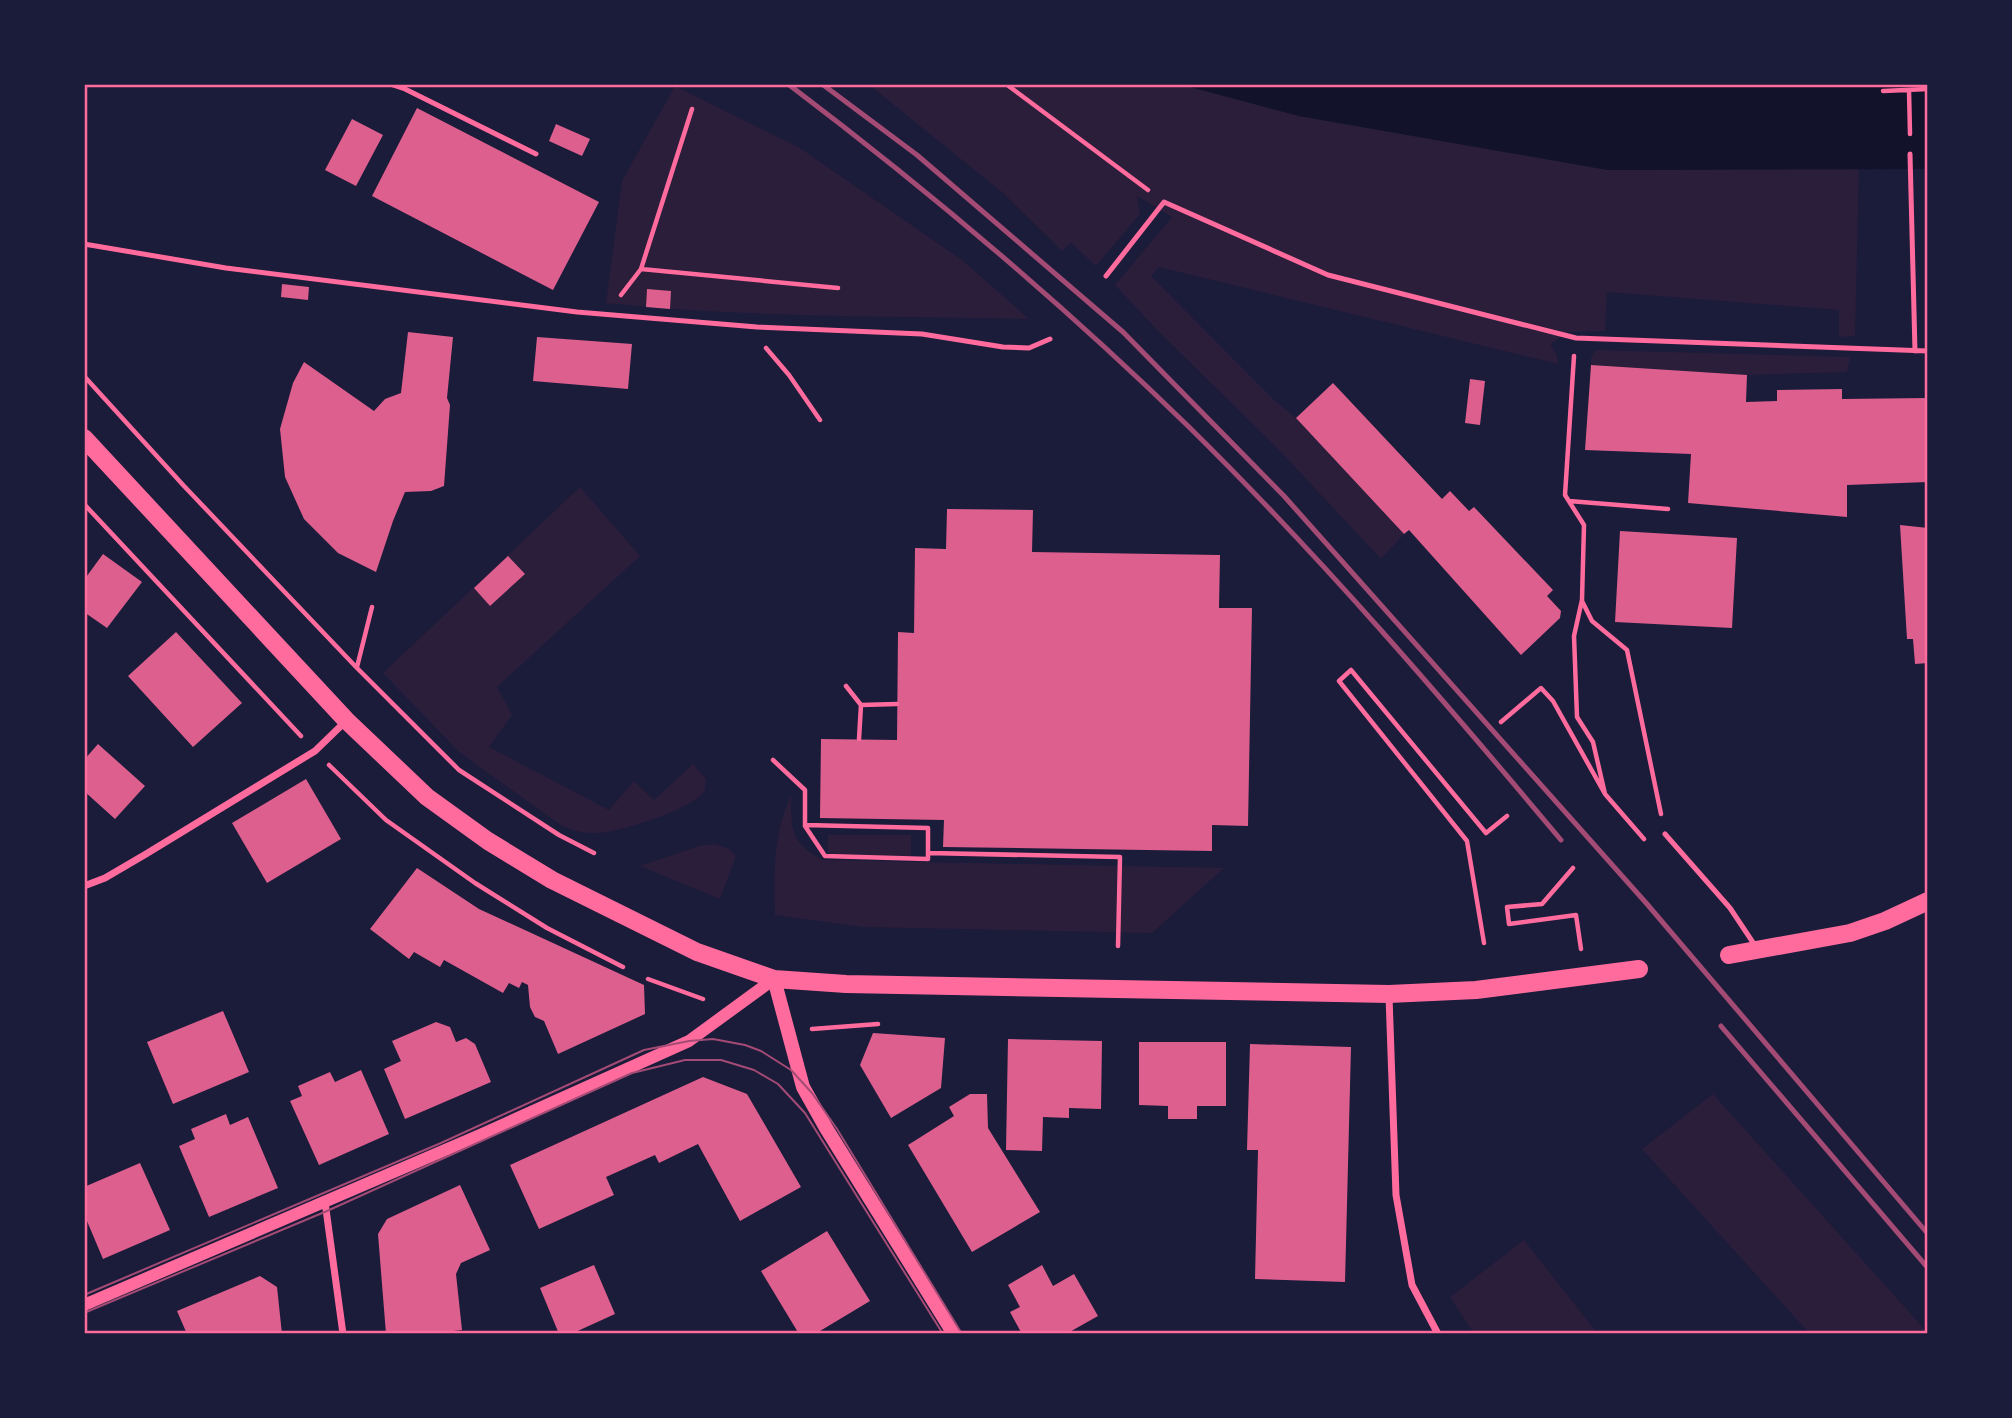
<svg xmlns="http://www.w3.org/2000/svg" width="2012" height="1418" font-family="'Varela Round',sans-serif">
<rect width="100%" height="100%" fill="#1b1b3a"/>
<!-- green -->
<path fill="#2a1e3b" d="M868 84H1179L1299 116 1608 170 1859 168 1855 336 1839 337V310L1607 292 1605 331 1569 332 1550 344 1557 355 1558 364 1159 267 1151 276 1274 400 1296 418 1404 534 1381 559 1279 450 1158 331 1115 285 1172 217 1137 196 1140 214 1096 266 1071 243 1062 251 1003 193Z
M675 86 800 148 962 260 1029 319C888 316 746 318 606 303L622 181Z
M1596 350 1850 357 1847 372 1747 375 1591 365V358Z
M580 487 640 556 497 687 512 715 489 747 609 810 634 781 654 800 693 764 706 779C706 779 705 789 705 790 697 808 619 832 599 833 587 834 573 831 562 826L459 752 383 673Z
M791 794C791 829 790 843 823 860L1224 868 1152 933 862 927 775 915C774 870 773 837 791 794Z
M828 835H911V856H845L828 853Z
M715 844 729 849 736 856 720 899 640 866 699 846Z
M1713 1094 1928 1333V1334H1810L1642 1149Z
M1524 1240 1598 1334H1474L1450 1297Z"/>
<!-- water -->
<path fill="#12122b" d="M1179 84H1928V169L1608 170 1299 116Z"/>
<!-- building -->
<path fill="#dd5f8e" d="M417 108 599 202 553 290 372 196Z
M352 119 383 135 356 186 325 170Z
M556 124 590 139 582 156 549 141Z
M282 284 309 287 308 300 281 297Z
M647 289 671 291 670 309 646 307Z
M408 332 453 337 447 398 450 405 444 486 431 491 405 492 393 521 376 572 338 553 304 519 285 477 280 429 293 383 304 362 374 411 385 399 401 393Z
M537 337 632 344 628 389 533 381Z
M1591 365 1747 375 1746 402 1777 401V390L1842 389V399L1928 398V482L1847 485V517L1688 503 1691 454 1585 450Z
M1470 379 1485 381 1480 425 1465 423Z
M1333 383 1442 499 1450 491 1469 511 1474 507 1553 590 1547 596 1561 611 1560 618 1521 655 1409 530 1404 534 1296 418Z
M947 509 1033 510 1032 552 1220 555 1219 608H1252L1248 826 1212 825V851L943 847 944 820 820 818 821 739 897 740 898 632 914 633 915 548 946 549Z
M1900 525 1928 528V663L1915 664 1913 639H1907Z
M1620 531 1737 538 1732 628 1615 622Z
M103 554 142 582 107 628 84 612V580Z
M508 556 525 574 490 606 474 588Z
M176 632 242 703 193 747 128 676Z
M98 744 145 786 115 819 84 791V760Z
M306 779 341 839 267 883 232 823Z
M417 868 479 909 644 985 645 1014 558 1054 544 1021 535 1017 530 1007 528 985 522 982 519 988 509 983 503 993 444 960 440 967 414 952 409 959 370 929Z
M223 1011 249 1072 173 1104 147 1042Z
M436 1022 450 1027 456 1042 466 1038 475 1044 491 1082 405 1119 384 1069 401 1061 392 1041Z
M873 1033 945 1038 941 1088 891 1118 860 1065Z
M1008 1039 1102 1041 1101 1109 1069 1108V1118L1043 1117 1042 1151 1006 1150Z
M1139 1042H1226V1106H1197V1119H1168V1106L1139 1105Z
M1250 1044 1351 1047 1345 1282 1255 1279 1258 1150H1247Z
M361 1070 389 1134 319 1165 290 1101 302 1096 298 1086 330 1072 335 1082Z
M703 1077 747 1094 801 1187 740 1221 698 1144 659 1163 655 1155 606 1177 614 1195 539 1229 510 1165Z
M970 1094H987L988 1128 1040 1212 972 1252 908 1145 954 1116 949 1107Z
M226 1114 230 1125 248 1117 278 1188 209 1217 179 1146 195 1139 191 1129Z
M140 1163 170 1230 103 1259 84 1214V1187Z
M460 1185 490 1250 461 1263 456 1274 462 1330 428 1334H386L378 1234 387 1219Z
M827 1231 870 1301 815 1334H799L761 1271Z
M594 1265 615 1314 571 1334H559L540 1288Z
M1042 1265 1053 1286 1074 1274 1098 1316 1066 1334H1022L1010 1312 1020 1307 1008 1285Z
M260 1276 277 1287 282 1334H187L177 1311Z"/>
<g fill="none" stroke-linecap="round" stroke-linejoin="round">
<!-- path -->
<path stroke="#ff6b9d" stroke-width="4.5" d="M1006 84 1148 190
M1909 90 1910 134
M1883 91 1928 89
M641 269 692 109
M621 295 641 269 838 288
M766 348 789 375 820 420
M1574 356 1565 495 1584 525 1582 600 1574 636 1577 717 1593 742 1605 794
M84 376 184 486 357 668 459 770 559 835 594 853
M1569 501 1668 509
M84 504 301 736
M1582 601 1592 621 1627 650 1661 814
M357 667 372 607
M846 686 861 705 897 704
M1501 722 1541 688 1553 701 1605 794 1644 839
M859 739 861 705
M773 760 805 790V825L928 828V853L1120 857 1118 946
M329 765 386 820 475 883 547 928 623 967
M805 826 825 856 928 859V853
M1573 868 1542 904 1507 907 1509 924 1576 915 1581 949
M1484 943 1467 841 1339 681 1351 670 1486 833 1507 816
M648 979 703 999
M812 1029 878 1024"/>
<!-- service -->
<path stroke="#ff6b9d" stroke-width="5" d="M390 84 405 89 536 154
M1910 154 1915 351
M84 244 226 268 577 312 757 327 922 334 1003 347 1029 348 1050 339
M1106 276 1164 202 1328 275 1576 338 1928 351
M1665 834 1730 908 1756 947"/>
<!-- minor -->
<path stroke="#ff6b9d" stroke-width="7" d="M84 886 105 878 146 854 315 751 346 721
M1389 996 1396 1195 1412 1285 1438 1334
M325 1202 343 1334"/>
<!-- tertiary -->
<path stroke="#ff6b9d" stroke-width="12" d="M84 1305 480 1135 689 1041 774 979"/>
<!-- secondary -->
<path stroke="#ff6b9d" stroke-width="14" d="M774 979 803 1087 826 1128 954 1334"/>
<!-- primary -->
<path stroke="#ff6b9d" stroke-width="18" d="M84 438 346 720 427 797 488 841 552 880 697 952 774 979 846 984 1389 994 1476 990 1639 969
M1729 955 1850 933 1885 921 1928 901"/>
<!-- tram -->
<path stroke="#a44b75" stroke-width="2" d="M84 1295 441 1143 644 1050 689 1041 713 1039 745 1045 761 1051 791 1070 812 1093 837 1129 962 1334
M84 1313 327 1211 632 1073 685 1060H721L754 1070 778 1084 805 1113 943 1334"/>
<!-- rail -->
<path stroke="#a44b75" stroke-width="5" d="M788 84C928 190 1063 304 1189 427 1321 557 1442 698 1561 840
M822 84 917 155 1123 332 1284 496 1647 904 1928 1234
M1721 1026 1928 1268"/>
</g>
<!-- border -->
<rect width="2012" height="1418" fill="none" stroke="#1b1b3a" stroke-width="172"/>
<rect x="86" y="86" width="1840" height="1246" fill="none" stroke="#ff6b9d" stroke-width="2.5"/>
</svg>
